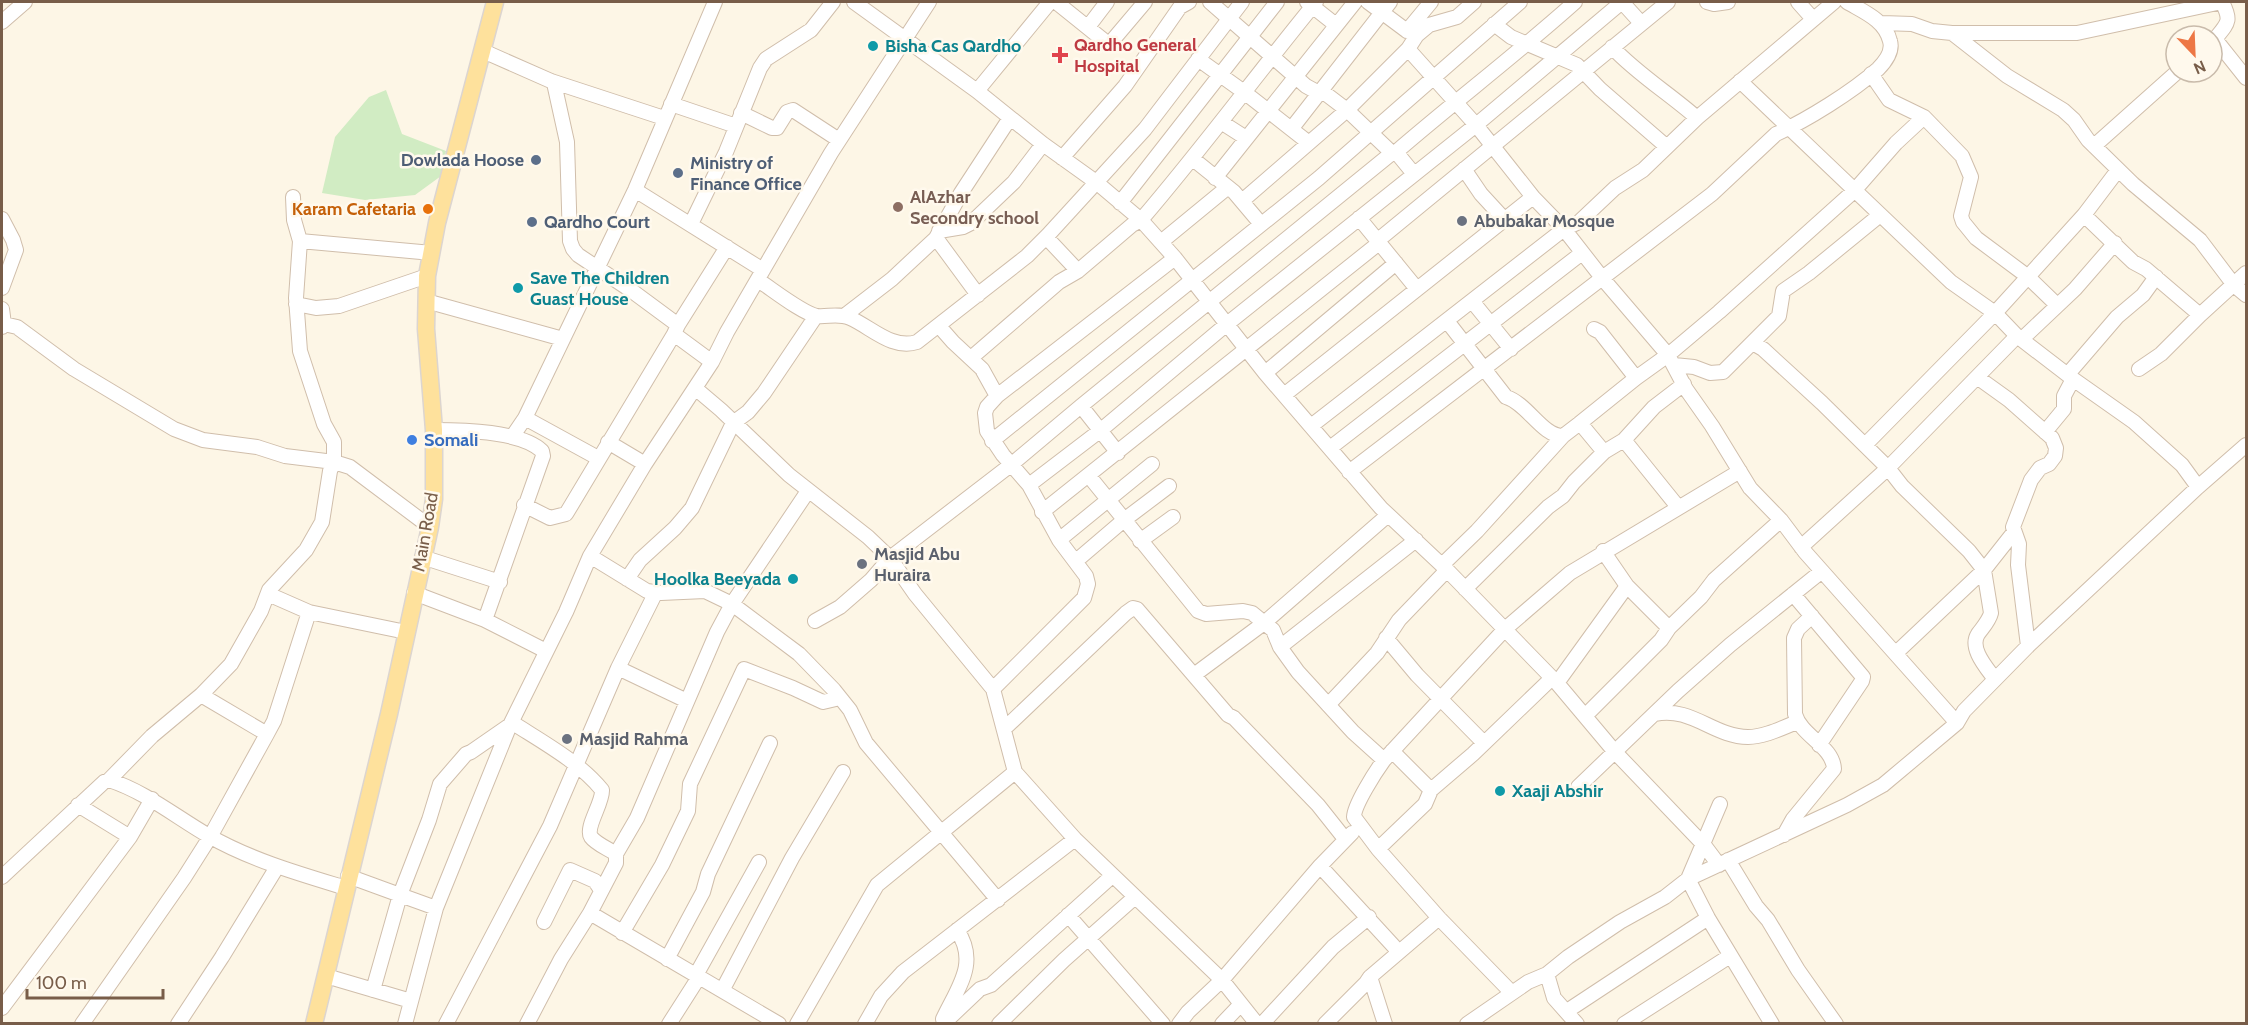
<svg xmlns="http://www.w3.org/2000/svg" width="2248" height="1025" font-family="Cabin,sans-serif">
<rect width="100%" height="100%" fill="#fdf6e6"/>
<!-- green -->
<path fill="#d1ecc3" d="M386 90 402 134 446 151 441 176 415 195 365 200 322 193 335 137 369 97Z"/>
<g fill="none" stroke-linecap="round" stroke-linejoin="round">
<defs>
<path id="minor" d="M854 2 977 91 1043 144 1096 182 1141 220 1175 258 1265 373 1381 508 1447 570 1557 683 1615 752 1704 845 1719 865
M1056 2 1107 43 1112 41 1145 2
M1210 2 1306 86 1317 92 1322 91 1347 110 1392 153
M1307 2 1336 25
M1368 2 1407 31 1417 35
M1622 2 1641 23
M1707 2 1714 4 1728 2
M1798 2 1813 19
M2 22 25 2
M1882 23 1912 24 1932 31 1952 33 2007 76 2063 110 2074 120 2088 140 2133 184 2200 240 2234 285 2246 295
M1494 24 1511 37 1577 65 1600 89 1667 147
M1088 27 1107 2
M1407 31 1431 2
M1952 33H2077L2222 2C2232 21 2228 23 2215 39L2246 78
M1612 47C1637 74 1670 94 1697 118
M1408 49 1476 125 1533 197 1564 229 1603 279 1668 355 1686 389 1712 426 1750 488 1781 520 1805 552 1957 723
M483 51 551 81 664 118
M1198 59 1244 92 1309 143
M1871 74 1889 100 1924 117 1962 156 1971 177 1961 216 1963 222 1976 238 2027 276 2057 305
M551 81 554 83 567 142 570 241 573 249 578 255 632 291 678 325
M1740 81 1951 282 1995 313 2017 336 2073 379 2134 422 2182 465 2198 487
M977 91 1050 2
M671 104 736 126
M741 113 772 128H777L787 112 793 110 839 140
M1221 122 1246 138
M1292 128 1390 2
M2094 146 2177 72
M1396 152 1414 174
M1062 158 1125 86 1180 7 1189 2
M1193 159 1234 192 1261 224
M1464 169 1481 194 1504 219
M1215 178 1355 2
M635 190 763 270
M293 197 294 220 300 241 296 298 300 351 324 424 334 442V462L350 467 430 527
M1242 201 1347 110 1408 49 1417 35 1429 25 1457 17 1474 2
M1120 203 1277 2
M2084 215 2133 262 2146 269 2200 315 2246 273
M1359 218 1417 289
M2 219 13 240 16 250 2 288
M691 224 726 152 760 68 766 59 811 30 833 2
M939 231 963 227 971 223 1014 182 1043 144
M1046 237 1078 271
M936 238 978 295
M300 241 432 253
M1377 241 1668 2
M1161 242 1228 187
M758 280C772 289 802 313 817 316 828 317 839 313 850 318 871 327 892 350 917 342L1027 256 1048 235 1145 129 1242 2
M426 301 563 339
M1472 301 1511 349
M296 304 316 308 339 306 427 276
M2 309 4 324
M844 316 892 279 936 238 961 193 1010 118
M1447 321 1506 397C1528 404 1542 436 1563 436L1580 423
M939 326 953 342 982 369 997 396 987 407 985 413 987 431 1003 455 1029 485 1059 540 1086 576 1088 584 1084 598 993 689
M2 327 4 324 17 327 74 369 174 429 203 440 257 447 285 456 334 462 330 471 322 522 306 550 269 590 261 611 231 664 201 695 152 736 109 780
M1594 329 1600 332 1636 378
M674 334 712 362
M2022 339 2075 289 2115 243
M1752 345H1756L1763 349 1822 403 1888 468 1902 486 1969 551 1984 570 1991 613C1989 621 1983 627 1978 634 1969 648 1986 667 1994 678
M971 358 1059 282 1078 271 1132 225 1141 220C1202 149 1257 74 1316 2
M1674 365 1694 367 1710 373 1723 372 1779 316 1783 291 1809 273 1880 215
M2139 369 2161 354 2200 315
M1265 373 1396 263
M2068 374 2117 317 2143 295 2156 277
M1977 377 2009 400 2052 438 2056 448 2055 456 2049 464 2040 468 2031 480 2013 527 2019 544 2018 565 2028 646
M695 388 721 410 789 475 868 537 890 558 915 594 993 689 1015 772 1075 839 1222 980 1257 1024
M1284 395 1533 197
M997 396 1175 258
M1081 406 1118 453
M525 418 598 458
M1311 426 1564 229 1579 222 1615 188 1643 170 1697 118 1834 2
M434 430C463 430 521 431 542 451L543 456 485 620
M2045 432 2064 409V396L2073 379
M512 437 525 418 635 190 715 2
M1624 440 1678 507
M992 441 1319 178 1520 2
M608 442 645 464
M1865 445 1995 313 2084 215 2118 170
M1330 448 1582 253
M1604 452 1580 423 1636 378 1668 355 1719 312 1854 191 1896 143 1924 117
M1349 472 1712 194 1776 134C1807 120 1852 92 1878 69 1885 62 1893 51 1890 41 1885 20 1864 12 1847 2
M1089 476 1198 611 1206 614 1243 611 1252 613 1273 630 1280 647 1298 672 1353 732 1384 760C1376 771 1354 805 1354 817L1378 849 1439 918 1512 993
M1029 485 1101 430 1227 324 1476 125 1622 2
M524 505 550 518 566 514 674 334 678 325 727 247
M1042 512 1379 243
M1059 540 1152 464
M1140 541 1173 517
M1801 547 1888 468 2017 336
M1603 551 1627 586 1669 628
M590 556 647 591 661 593 705 591 732 604 799 654 834 690 850 710 866 743 998 900
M422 557 500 582
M1076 561 1124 520 1169 486
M1442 565 1477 531 1563 436
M627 579 640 560 675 528 692 508 733 423 748 412 764 393 816 316
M1465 589 1548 507 1563 496 1574 482 1604 452 1624 440 1654 407 1684 384
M414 593 485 620 546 651
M268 594 309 612
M1793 594 1863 677 1862 681 1819 745
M815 621 840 607 871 580 890 558 1012 464 1081 406 1392 153 1396 152C1455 101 1517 54 1575 2
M1386 638 1417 675 1484 743
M1280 647 1416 540
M1896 653 1984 570 2014 532
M618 668 687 701
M1194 675 1264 623 1388 515
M1557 683 1627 586
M201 695 267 734
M1328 705 1377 653 1399 620 1447 570
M1655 714C1691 706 1714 737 1748 737 1764 737 1782 728 1797 722
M1585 716 1661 640 1669 628 1701 597 1714 580 1781 520
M1004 729 1126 613 1133 608 1137 609 1228 715 1234 718 1318 805 1345 839
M1392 751 1431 790
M1384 760 1505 629 1570 573 1740 471
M1578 787 1678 691 1730 645 1822 571
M1720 804 1688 879 1708 918 1772 1024
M78 805 130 837
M1784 835 1793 819 1834 769C1833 746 1801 736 1795 714L1794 638 1798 629 1812 616
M1378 849 1425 804 1431 790 1473 754 1552 678
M616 854 637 818 717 632 732 604 808 491
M1728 860 1756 906 1768 920 1798 970 1836 1024
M1320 866 1399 952
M348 876 400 895 429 820 440 784 466 754 471 752 510 725H516C546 744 580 763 602 790 603 803 585 827 591 837 596 844 609 849 616 854V863L590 913 561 959 527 1024
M2 877 104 782 109 780C146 792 176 817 209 836 251 860 300 874 346 888
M590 913 779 1024
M1068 915 1163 1024
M544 922 570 870 595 881 601 890
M622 933 662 865 688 811 690 784 744 669 793 688 823 702 840 698
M667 959 703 892 708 874 770 743
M1547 974 1554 998 1577 1024
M696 975 759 862
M326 976 411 1001
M1370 977 1385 1024
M723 989 792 858 843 772
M373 990 400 895 436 908
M2 1008 130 837 152 799
M1567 1011 1708 918
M943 1019C958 987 979 963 957 930
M82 1024 184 878 210 837 267 734 274 721 309 612 406 632
M178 1024 222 957 277 867
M405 1024 436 908 510 725 566 612 590 556 645 464 712 362 727 332 831 153 929 2
M446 1024 550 826 618 668 656 592
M669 1024 699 977
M797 1024 877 885 1015 772
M865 1024 881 996 903 972 1075 839
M943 1024 980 989 991 985 1112 876
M999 1024 1064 960 1135 897
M1179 1024 1188 1012 1222 980 1320 866 1352 833
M1222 1024 1241 1004
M1262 1024 1333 947 1369 917
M1325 1024 1366 983 1370 977 1439 918
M1467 1024 1528 982 1547 974 1568 957 1620 922 1665 897 1688 879 1847 805 1883 785 1957 723 1964 711 2028 646 2198 487 2246 445
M1624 1024 1730 956"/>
<path id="major" d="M314 1024 389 714 430 527 434 499V430L426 329 427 276 437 223 495 2"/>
</defs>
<!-- minor casing -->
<use href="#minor" stroke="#d0beab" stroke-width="16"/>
<!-- major casing -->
<use href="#major" stroke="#dcd5d0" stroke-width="19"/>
<!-- minor -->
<use href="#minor" stroke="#fff" stroke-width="14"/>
<!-- major -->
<use href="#major" stroke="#fee19c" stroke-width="16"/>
</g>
<!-- markers -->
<g fill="#0f9aa8" stroke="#fff9ed" stroke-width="2">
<circle cx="873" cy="46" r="6"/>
<circle cx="518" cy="288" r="6"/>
<circle cx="793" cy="579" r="6"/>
<circle cx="1500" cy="791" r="6"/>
</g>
<path fill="#e0444e" stroke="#fff9ed" stroke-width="2" d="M1057 46h6v6h6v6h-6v6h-6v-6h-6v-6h6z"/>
<g fill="#5c6f8a" stroke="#fff9ed" stroke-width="2">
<circle cx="536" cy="160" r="6"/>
<circle cx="678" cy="173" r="6"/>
<circle cx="532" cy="222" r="6"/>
</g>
<circle fill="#8d6e63" stroke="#fff9ed" stroke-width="2" cx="898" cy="207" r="6"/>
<circle fill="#e8710a" stroke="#fff9ed" stroke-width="2" cx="428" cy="209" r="6"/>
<g fill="#6b7280" stroke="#fff9ed" stroke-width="2">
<circle cx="1462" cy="221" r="6"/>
<circle cx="862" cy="564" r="6"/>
<circle cx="567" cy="739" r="6"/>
</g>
<circle fill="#3f7fe0" stroke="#fff9ed" stroke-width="2" cx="412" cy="440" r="6"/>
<g text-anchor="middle" stroke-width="5" stroke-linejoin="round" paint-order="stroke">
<!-- health labels -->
<g font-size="18" font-weight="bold" fill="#be3a42" stroke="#fff9ed" text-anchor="start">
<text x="1074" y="51">Qardho General<tspan x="1074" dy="21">Hospital</tspan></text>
</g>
<!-- culture labels -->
<g font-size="18" font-weight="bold" fill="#0d838f" stroke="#fff9ed" text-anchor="start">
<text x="885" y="52">Bisha Cas Qardho</text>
<text x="530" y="284">Save The Children<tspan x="530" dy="21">Guast House</tspan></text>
<text x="781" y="585" text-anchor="end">Hoolka Beeyada</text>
<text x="1512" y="797">Xaaji Abshir</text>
</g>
<!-- service labels -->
<g font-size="18" font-weight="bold" fill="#4e5e75" stroke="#fff9ed" text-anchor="start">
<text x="524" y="166" text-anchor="end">Dowlada Hoose</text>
<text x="690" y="169">Ministry of<tspan x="690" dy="21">Finance Office</tspan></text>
<text x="544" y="228">Qardho Court</text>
</g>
<!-- education labels -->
<g font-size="18" font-weight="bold" fill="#785e54" stroke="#fff9ed" text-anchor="start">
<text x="910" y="203">AlAzhar<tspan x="910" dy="21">Secondry school</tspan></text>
</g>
<!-- food labels -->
<g font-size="18" font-weight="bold" fill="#c56008" stroke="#fff9ed" text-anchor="end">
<text x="416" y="215">Karam Cafetaria</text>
</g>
<!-- worship labels -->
<g font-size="18" font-weight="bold" fill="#5b616d" stroke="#fff9ed" text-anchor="start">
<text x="1474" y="227">Abubakar Mosque</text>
<text x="874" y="560">Masjid Abu<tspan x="874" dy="21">Huraira</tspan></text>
<text x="579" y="745">Masjid Rahma</text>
</g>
<!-- shop labels -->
<g font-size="18" font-weight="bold" fill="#366cbe" stroke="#fff9ed" text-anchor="start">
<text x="424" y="446">Somali</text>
</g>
<!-- street labels -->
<g font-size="18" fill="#785d49" stroke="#fff9ed">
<text transform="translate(425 532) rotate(-80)" y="6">Main Road</text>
</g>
</g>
<!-- border -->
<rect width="2248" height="1025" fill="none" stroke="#785d49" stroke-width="6"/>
<!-- north arrow -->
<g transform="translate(2194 54) rotate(157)"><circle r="28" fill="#fff9ed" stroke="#c9bbab" stroke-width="1.5"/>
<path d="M0-4.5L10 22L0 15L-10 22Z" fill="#ed7745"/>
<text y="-9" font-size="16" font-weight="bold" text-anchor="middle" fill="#785d49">N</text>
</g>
<!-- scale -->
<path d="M27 989v9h136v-9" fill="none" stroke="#785d49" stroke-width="3"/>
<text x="36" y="989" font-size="18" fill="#785d49" stroke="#fff9ed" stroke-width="4.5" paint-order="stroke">100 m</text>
</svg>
